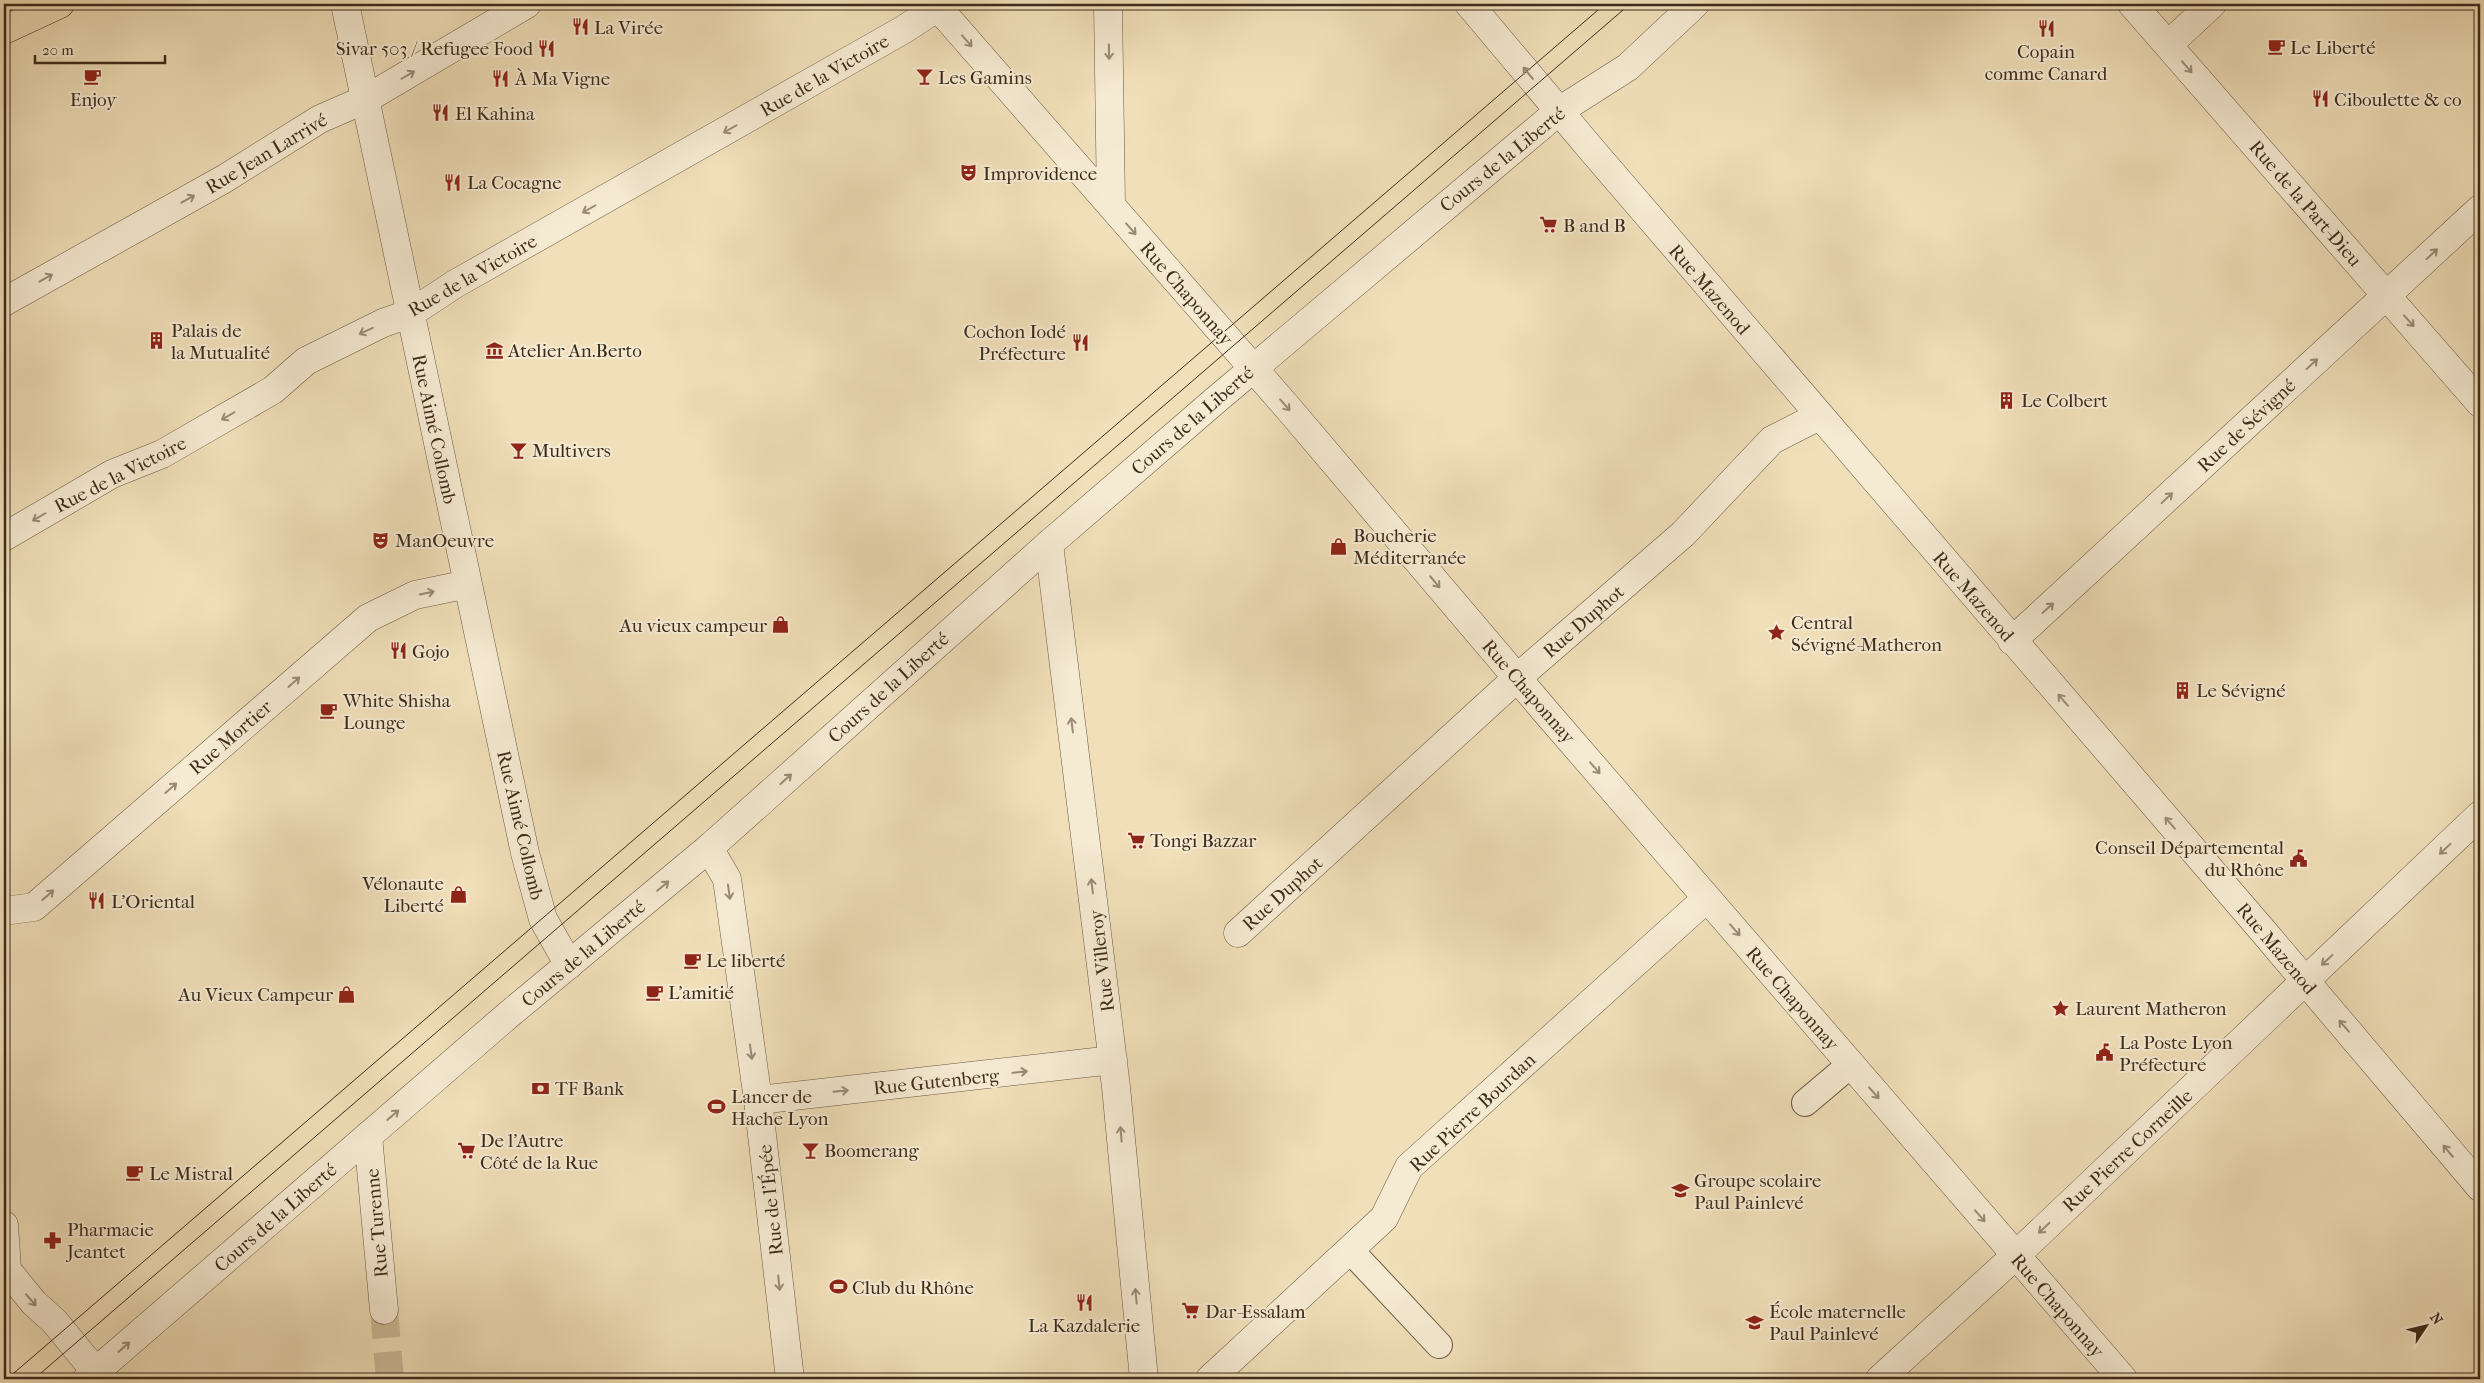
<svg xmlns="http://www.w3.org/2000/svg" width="2484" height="1383" font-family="'IM FELL French Canon',serif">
<rect width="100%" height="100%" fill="#f0dfb9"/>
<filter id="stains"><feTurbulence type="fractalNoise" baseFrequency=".004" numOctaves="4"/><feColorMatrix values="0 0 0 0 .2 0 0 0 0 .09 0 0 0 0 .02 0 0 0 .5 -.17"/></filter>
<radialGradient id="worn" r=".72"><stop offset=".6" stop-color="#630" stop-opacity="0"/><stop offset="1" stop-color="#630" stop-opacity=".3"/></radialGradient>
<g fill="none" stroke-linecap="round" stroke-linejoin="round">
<!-- minor-tunnel -->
<path stroke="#cb9" stroke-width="28" stroke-dasharray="28 14" stroke-linecap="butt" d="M384 1310 390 1379"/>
<defs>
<path id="service" d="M1805 1103 1850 1065
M1350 1250 1439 1345"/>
<path id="pedestrian" d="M1880 1379 2015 1256"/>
<path id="minor" d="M345 4 525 853 543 919 569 965
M935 4 1288 408 1546 712 2123 1379
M1108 4 1111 205
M1469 4 1591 149 2263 931 2480 1187
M2132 4 2480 403
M2168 45 2212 4
M4 302 224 179 320 119 366 99 527 4
M4 537 112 474 162 454 273 390 306 361 383 323 411 313 455 284 903 30 938 7
M1049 544 1116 1087 1144 1379
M2012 641 2480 209
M709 848 727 879 758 1100 790 1379
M4 911 34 907 368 618 415 595 468 584
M1238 933 1517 678 1683 534 1772 440 1819 416
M758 1100 1113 1060
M368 1136 384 1310
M4 1225 7 1270 34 1303 54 1321 96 1372
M2015 1256 2480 815
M1210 1379 1384 1218 1409 1167 1707 898"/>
<path id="tertiary" d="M87 1379 507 1016 709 848 1049 544 1217 399 1559 111 1628 67 1695 4"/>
<path id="primary" d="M4 30 60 4"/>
</defs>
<!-- service casing -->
<use href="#service" stroke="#6a5842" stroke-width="28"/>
<!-- pedestrian casing -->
<use href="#pedestrian" stroke="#6a5842" stroke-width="29"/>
<!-- minor casing -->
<use href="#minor" stroke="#6a5842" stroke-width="29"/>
<!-- tertiary casing -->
<use href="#tertiary" stroke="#6a5842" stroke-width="29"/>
<!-- primary casing -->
<use href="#primary" stroke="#3d2b1a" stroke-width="29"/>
<!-- service -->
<use href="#service" stroke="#f5ead2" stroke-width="26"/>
<!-- pedestrian -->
<use href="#pedestrian" stroke="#f5ead2" stroke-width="28"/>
<!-- minor -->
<use href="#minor" stroke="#f5ead2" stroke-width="28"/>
<!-- tertiary -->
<use href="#tertiary" stroke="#f5ead2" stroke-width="28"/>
<!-- primary -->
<use href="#primary" stroke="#f0dfb9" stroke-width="28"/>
<!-- tram -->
<path stroke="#3d2b1a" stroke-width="1" d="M7 1379 1605 4
M34 1379 1630 4"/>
</g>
<!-- one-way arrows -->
<defs><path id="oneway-shaft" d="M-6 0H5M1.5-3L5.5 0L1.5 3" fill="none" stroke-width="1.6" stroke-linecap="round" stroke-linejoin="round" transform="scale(1.25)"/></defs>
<g stroke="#998a76">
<use href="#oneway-shaft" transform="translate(967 41) rotate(49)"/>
<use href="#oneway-shaft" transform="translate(1109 52) rotate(89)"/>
<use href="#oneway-shaft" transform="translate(2187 67) rotate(49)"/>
<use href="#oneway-shaft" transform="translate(1528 73) rotate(-130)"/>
<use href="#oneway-shaft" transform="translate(408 75) rotate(-30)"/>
<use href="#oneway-shaft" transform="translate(730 129) rotate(150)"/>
<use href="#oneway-shaft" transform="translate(188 199) rotate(-29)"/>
<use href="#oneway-shaft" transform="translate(589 209) rotate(150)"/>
<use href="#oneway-shaft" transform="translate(1131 229) rotate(49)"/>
<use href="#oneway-shaft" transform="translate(2432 254) rotate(-43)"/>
<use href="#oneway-shaft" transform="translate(46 278) rotate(-29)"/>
<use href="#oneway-shaft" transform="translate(2409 321) rotate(48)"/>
<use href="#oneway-shaft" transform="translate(366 331) rotate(155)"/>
<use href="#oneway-shaft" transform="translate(2312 364) rotate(-43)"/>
<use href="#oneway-shaft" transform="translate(1285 405) rotate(49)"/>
<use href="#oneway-shaft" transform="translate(228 416) rotate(150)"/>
<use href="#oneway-shaft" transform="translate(2167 498) rotate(-43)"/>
<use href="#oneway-shaft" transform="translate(39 517) rotate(150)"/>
<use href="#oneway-shaft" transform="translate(1435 582) rotate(50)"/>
<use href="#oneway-shaft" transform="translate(427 593) rotate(-12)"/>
<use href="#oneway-shaft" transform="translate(2048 608) rotate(-42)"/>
<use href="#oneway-shaft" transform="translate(294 682) rotate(-41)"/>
<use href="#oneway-shaft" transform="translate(2063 700) rotate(-131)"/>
<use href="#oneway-shaft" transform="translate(1072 725) rotate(-97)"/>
<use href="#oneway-shaft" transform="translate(1595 768) rotate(49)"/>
<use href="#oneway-shaft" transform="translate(786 779) rotate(-42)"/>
<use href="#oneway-shaft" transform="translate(171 788) rotate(-41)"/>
<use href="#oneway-shaft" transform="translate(2170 823) rotate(-131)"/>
<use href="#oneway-shaft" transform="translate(2445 849) rotate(137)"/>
<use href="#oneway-shaft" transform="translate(663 886) rotate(-40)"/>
<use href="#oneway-shaft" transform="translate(1092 886) rotate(-97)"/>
<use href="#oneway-shaft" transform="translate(729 892) rotate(82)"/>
<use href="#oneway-shaft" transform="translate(48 895) rotate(-41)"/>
<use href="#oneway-shaft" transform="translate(1735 930) rotate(49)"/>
<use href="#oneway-shaft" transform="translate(2327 960) rotate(137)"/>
<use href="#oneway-shaft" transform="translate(2344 1026) rotate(-131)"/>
<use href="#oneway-shaft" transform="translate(751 1052) rotate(82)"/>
<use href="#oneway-shaft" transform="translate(1020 1072) rotate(-6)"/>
<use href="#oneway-shaft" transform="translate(841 1091) rotate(-6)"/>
<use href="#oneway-shaft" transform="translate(1874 1093) rotate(49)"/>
<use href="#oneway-shaft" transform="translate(393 1115) rotate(-41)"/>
<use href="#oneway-shaft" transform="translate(1121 1134) rotate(-95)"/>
<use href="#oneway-shaft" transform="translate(2448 1151) rotate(-130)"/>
<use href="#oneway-shaft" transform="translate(1980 1216) rotate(49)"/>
<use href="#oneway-shaft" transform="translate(2044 1228) rotate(137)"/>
<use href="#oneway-shaft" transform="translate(779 1283) rotate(84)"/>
<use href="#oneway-shaft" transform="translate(1136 1296) rotate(-95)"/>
<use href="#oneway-shaft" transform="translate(31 1300) rotate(49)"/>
<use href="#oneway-shaft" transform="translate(124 1347) rotate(-41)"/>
</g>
<!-- icons -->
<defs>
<symbol id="restaurant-bare" viewBox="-9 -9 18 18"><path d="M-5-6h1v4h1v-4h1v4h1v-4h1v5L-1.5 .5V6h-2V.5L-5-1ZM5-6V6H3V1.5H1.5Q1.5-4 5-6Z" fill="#8f2418" stroke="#f5ead2" stroke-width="2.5" paint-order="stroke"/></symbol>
<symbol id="cafe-bare" viewBox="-9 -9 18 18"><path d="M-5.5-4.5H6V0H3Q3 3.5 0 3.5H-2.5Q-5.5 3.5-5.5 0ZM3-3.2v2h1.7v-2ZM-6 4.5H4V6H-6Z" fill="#8f2418" stroke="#f5ead2" stroke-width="2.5" paint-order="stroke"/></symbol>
<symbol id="bar-bare" viewBox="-9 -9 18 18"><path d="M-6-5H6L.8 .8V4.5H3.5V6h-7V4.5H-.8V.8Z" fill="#8f2418" stroke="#f5ead2" stroke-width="2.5" paint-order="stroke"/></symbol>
<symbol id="theatre-bare" viewBox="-9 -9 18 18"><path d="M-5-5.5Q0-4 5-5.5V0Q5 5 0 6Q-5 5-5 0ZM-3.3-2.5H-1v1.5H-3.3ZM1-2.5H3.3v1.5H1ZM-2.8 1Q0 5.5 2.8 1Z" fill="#8f2418" stroke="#f5ead2" stroke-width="2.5" paint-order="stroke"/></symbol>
<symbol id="supermarket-bare" viewBox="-9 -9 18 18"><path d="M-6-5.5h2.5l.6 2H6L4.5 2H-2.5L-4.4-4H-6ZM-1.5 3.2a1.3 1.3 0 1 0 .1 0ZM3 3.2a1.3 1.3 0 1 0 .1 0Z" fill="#8f2418" stroke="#f5ead2" stroke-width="2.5" paint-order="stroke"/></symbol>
<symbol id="building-bare" viewBox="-9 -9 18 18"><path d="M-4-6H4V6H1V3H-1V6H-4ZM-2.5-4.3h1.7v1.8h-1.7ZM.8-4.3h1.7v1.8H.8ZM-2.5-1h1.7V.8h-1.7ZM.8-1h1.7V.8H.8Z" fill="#8f2418" stroke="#f5ead2" stroke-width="2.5" paint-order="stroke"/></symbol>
<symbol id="museum-bare" viewBox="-9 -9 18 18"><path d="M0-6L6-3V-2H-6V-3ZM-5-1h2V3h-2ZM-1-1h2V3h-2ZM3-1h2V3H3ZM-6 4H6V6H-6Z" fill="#8f2418" stroke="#f5ead2" stroke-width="2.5" paint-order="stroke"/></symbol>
<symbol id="shop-bare" viewBox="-9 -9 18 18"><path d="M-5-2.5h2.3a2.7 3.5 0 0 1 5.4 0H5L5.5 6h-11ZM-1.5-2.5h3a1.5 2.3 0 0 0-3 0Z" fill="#8f2418" stroke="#f5ead2" stroke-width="2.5" paint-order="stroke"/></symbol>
<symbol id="sight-bare" viewBox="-9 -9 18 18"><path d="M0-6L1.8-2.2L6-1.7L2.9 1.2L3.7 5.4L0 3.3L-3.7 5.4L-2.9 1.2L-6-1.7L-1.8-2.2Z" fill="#8f2418" stroke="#f5ead2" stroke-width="2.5" paint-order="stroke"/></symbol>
<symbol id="civic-bare" viewBox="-9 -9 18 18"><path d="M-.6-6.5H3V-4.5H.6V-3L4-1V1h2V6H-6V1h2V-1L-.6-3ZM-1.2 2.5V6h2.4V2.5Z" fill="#8f2418" stroke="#f5ead2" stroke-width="2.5" paint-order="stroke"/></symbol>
<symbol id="bank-bare" viewBox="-9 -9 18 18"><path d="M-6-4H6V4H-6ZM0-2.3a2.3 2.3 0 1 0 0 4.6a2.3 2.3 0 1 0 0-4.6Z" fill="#8f2418" stroke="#f5ead2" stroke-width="2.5" paint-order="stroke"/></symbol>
<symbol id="stadium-bare" viewBox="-9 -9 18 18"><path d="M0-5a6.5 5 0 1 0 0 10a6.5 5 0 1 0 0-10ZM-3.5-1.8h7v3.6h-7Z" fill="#8f2418" stroke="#f5ead2" stroke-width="2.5" paint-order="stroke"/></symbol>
<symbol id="school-bare" viewBox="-9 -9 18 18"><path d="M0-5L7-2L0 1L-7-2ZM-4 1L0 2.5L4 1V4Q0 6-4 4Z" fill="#8f2418" stroke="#f5ead2" stroke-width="2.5" paint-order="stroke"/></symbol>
<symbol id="pharmacy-bare" viewBox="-9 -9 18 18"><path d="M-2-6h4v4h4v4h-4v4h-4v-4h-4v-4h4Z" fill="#8f2418" stroke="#f5ead2" stroke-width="2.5" paint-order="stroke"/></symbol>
</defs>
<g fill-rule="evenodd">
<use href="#restaurant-bare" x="568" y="14" width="25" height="25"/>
<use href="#restaurant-bare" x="2034" y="16" width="25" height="25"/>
<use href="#cafe-bare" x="2264" y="34" width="25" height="25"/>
<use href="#restaurant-bare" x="534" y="36" width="25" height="25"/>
<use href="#cafe-bare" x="80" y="64" width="25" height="25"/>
<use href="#bar-bare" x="912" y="64" width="25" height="25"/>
<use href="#restaurant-bare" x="488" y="66" width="25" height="25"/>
<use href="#restaurant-bare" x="2308" y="86" width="25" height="25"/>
<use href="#restaurant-bare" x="428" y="100" width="25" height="25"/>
<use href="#theatre-bare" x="956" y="160" width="25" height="25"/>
<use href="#restaurant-bare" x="440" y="170" width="25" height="25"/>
<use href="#supermarket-bare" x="1536" y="212" width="25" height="25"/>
<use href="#building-bare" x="144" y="328" width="25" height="25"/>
<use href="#restaurant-bare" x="1068" y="330" width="25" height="25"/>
<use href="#museum-bare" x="482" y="338" width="25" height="25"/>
<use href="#building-bare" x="1994" y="388" width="25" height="25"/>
<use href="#bar-bare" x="506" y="438" width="25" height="25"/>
<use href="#theatre-bare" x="368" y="528" width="25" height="25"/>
<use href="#shop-bare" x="1326" y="534" width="25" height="25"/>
<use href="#shop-bare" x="768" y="612" width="25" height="25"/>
<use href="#sight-bare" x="1764" y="620" width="25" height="25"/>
<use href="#restaurant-bare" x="386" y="638" width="25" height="25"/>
<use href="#building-bare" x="2170" y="678" width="25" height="25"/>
<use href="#cafe-bare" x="316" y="698" width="25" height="25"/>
<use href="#supermarket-bare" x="1124" y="828" width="25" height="25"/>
<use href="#civic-bare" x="2286" y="846" width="25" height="25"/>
<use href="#shop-bare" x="446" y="882" width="25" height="25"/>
<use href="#restaurant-bare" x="84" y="888" width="25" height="25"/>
<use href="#cafe-bare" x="680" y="948" width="25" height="25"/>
<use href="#cafe-bare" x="642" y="980" width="25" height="25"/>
<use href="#shop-bare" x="334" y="982" width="25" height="25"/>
<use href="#sight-bare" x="2048" y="996" width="25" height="25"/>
<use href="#civic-bare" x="2092" y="1040" width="25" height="25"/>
<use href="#bank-bare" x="528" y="1076" width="25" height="25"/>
<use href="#stadium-bare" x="704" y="1094" width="25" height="25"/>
<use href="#bar-bare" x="798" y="1138" width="25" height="25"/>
<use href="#supermarket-bare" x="454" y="1138" width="25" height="25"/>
<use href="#cafe-bare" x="122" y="1160" width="25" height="25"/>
<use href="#school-bare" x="1668" y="1178" width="25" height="25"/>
<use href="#pharmacy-bare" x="40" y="1228" width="25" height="25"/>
<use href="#stadium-bare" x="826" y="1274" width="25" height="25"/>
<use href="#restaurant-bare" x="1072" y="1290" width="25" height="25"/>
<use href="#supermarket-bare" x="1178" y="1298" width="25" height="25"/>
<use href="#school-bare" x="1742" y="1310" width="25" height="25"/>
</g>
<g text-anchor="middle" stroke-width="4" stroke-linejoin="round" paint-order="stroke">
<!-- poi labels -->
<g font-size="19" fill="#3d2b1a" stroke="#f5ead2" text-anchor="start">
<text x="594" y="34">La Virée</text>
<text x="2290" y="54">Le Liberté</text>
<text x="533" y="55" text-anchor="end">Sivar 503 / Refugee Food</text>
<text x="2046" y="58" text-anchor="middle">Copain<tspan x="2046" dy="22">comme Canard</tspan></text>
<text x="938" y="84">Les Gamins</text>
<text x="515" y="85">À Ma Vigne</text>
<text x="93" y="106" text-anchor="middle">Enjoy</text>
<text x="2334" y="106">Ciboulette &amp; co</text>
<text x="455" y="120">El Kahina</text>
<text x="983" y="180">Improvidence</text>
<text x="467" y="189">La Cocagne</text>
<text x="1563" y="232">B and B</text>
<text x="171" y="337">Palais de<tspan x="171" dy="22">la Mutualité</tspan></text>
<text x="1066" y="338" text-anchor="end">Cochon Iodé<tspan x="1066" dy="22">Préfecture</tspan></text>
<text x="508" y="357">Atelier An.Berto</text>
<text x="2021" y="407">Le Colbert</text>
<text x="532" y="457">Multivers</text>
<text x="1353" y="542">Boucherie<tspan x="1353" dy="22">Méditerranée</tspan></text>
<text x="395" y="547">ManOeuvre</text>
<text x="1791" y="629">Central<tspan x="1791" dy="22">Sévigné-Matheron</tspan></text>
<text x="767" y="632" text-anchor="end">Au vieux campeur</text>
<text x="412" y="658">Gojo</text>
<text x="2196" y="697">Le Sévigné</text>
<text x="343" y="707">White Shisha<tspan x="343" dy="22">Lounge</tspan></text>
<text x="1150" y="847">Tongi Bazzar</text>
<text x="2284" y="854" text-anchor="end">Conseil Départemental<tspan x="2284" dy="22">du Rhône</tspan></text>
<text x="444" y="890" text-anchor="end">Vélonaute<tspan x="444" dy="22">Liberté</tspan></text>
<text x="111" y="908">L'Oriental</text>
<text x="706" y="967">Le liberté</text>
<text x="668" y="999">L'amitié</text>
<text x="333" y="1001" text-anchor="end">Au Vieux Campeur</text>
<text x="2075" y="1015">Laurent Matheron</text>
<text x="2119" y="1049">La Poste Lyon<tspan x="2119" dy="22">Préfecture</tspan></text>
<text x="555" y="1095">TF Bank</text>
<text x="731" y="1103">Lancer de<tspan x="731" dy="22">Hache Lyon</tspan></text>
<text x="480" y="1147">De l'Autre<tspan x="480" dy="22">Côté de la Rue</tspan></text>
<text x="824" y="1157">Boomerang</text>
<text x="149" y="1180">Le Mistral</text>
<text x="1694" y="1187">Groupe scolaire<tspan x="1694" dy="22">Paul Painlevé</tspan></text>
<text x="67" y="1236">Pharmacie<tspan x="67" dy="22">Jeantet</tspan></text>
<text x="852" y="1294">Club du Rhône</text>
<text x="1205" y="1318">Dar-Essalam</text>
<text x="1769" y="1318">École maternelle<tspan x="1769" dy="22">Paul Painlevé</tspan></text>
<text x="1084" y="1332" text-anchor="middle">La Kazdalerie</text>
</g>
<!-- street labels -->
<g font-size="19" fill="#3d2b1a" stroke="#f5ead2">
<text transform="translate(824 75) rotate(-30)" y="7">Rue de la Victoire</text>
<text transform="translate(266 153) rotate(-31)" y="7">Rue Jean Larrivé</text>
<text transform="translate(1502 159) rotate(-39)" y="7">Cours de la Liberté</text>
<text transform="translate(2306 203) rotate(49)" y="7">Rue de la Part-Dieu</text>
<text transform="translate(472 275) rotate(-30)" y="7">Rue de la Victoire</text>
<text transform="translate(1710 289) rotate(49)" y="7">Rue Mazenod</text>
<text transform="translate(1187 293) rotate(49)" y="7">Rue Chaponnay</text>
<text transform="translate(1192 420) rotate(-41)" y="7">Cours de la Liberté</text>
<text transform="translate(2246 425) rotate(-43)" y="7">Rue de Sévigné</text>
<text transform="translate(435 429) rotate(78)" y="7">Rue Aimé Collomb</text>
<text transform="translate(120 474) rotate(-27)" y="7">Rue de la Victoire</text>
<text transform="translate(1974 596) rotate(49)" y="7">Rue Mazenod</text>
<text transform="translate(1583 621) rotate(-41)" y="7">Rue Duphot</text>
<text transform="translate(888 687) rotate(-42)" y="7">Cours de la Liberté</text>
<text transform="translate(1529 691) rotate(49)" y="7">Rue Chaponnay</text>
<text transform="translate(230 737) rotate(-41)" y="7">Rue Mortier</text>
<text transform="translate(521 825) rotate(77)" y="7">Rue Aimé Collomb</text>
<text transform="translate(1282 893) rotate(-42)" y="7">Rue Duphot</text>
<text transform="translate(2277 948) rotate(50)" y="7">Rue Mazenod</text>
<text transform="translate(583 953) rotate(-40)" y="7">Cours de la Liberté</text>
<text transform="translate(1101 961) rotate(-97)" y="7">Rue Villeroy</text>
<text transform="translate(1793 998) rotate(49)" y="7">Rue Chaponnay</text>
<text transform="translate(936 1081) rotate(-6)" y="7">Rue Gutenberg</text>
<text transform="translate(1472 1112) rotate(-43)" y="7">Rue Pierre Bourdan</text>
<text transform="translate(2127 1150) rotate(-43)" y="7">Rue Pierre Corneille</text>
<text transform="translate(770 1200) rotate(-96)" y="7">Rue de l'Épée</text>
<text transform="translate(275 1217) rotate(-41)" y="7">Cours de la Liberté</text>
<text transform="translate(376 1223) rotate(-95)" y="7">Rue Turenne</text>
<text transform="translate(2058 1305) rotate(49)" y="7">Rue Chaponnay</text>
</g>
</g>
<!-- margin -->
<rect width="2484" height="1383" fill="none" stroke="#f0dfb9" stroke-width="20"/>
<rect x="5" y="5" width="2474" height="1373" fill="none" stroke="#3d2b1a" stroke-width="2.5"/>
<rect x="10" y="10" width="2464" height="1363" fill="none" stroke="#3d2b1a"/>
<!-- north arrow -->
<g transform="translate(2426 1326) rotate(55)" stroke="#f5ead2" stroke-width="4" paint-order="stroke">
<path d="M0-4L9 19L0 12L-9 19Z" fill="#3d2b1a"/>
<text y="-8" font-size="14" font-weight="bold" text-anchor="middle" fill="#3d2b1a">N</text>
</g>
<!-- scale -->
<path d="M35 55v8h130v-8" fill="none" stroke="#3d2b1a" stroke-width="2.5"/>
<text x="42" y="55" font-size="15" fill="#3d2b1a" stroke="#f5ead2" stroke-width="4" paint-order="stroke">20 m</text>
<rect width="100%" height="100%" filter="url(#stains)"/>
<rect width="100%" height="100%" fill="url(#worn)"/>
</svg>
